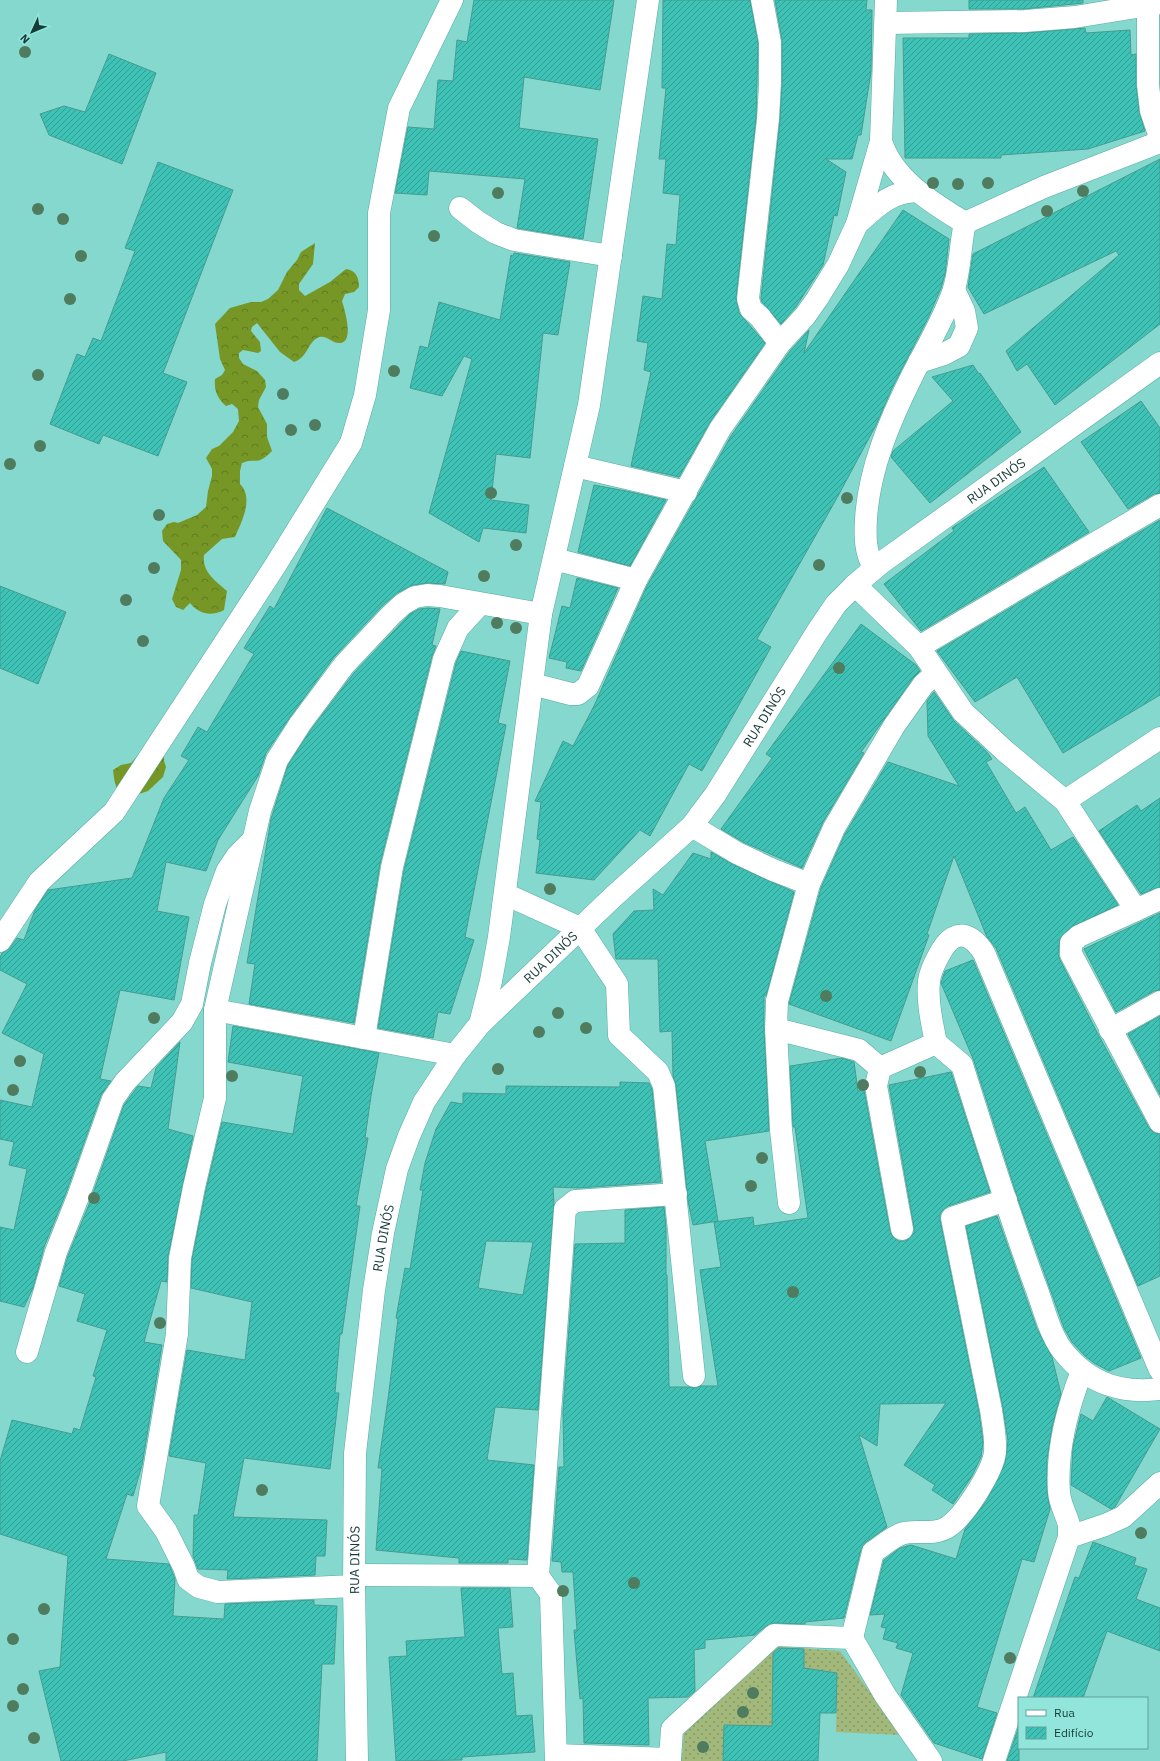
<svg xmlns="http://www.w3.org/2000/svg" width="1160" height="1761" font-family="'IBM Plex Sans',sans-serif">
<defs>
<pattern id="grass-dots" width="8" height="8" patternUnits="userSpaceOnUse"><rect width="8" height="8" fill="#a2b97b"/><path d="M2 2h.1M6 6h.1" fill="none" stroke="#839866" stroke-width="1.8" stroke-linecap="round"/></pattern>
<pattern id="forest-crowns" width="20" height="18" patternUnits="userSpaceOnUse"><rect width="20" height="18" fill="#769725"/><path d="M2 6a3 3 0 1 1 6 0M12 15a3 3 0 1 1 6 0" fill="none" stroke="#607c21"/></pattern>
<pattern id="building-hatch" width="6" height="6" patternUnits="userSpaceOnUse"><rect width="6" height="6" fill="#3ec2b5"/><path d="M-1 1l2-2M0 6l6-6M5 7l2-2" fill="none" stroke="#339f94"/></pattern>
</defs>
<rect width="100%" height="100%" fill="#84d8cd"/>
<!-- grass -->
<path fill="url(#grass-dots)" d="M772 1646 840 1651 901 1735 836 1732 837 1673 773 1671 772 1726 723 1761H682L684 1727Z"/>
<!-- forest -->
<path fill="url(#forest-crowns)" d="M315 243 313 264 299 284V290L305 296 330 282 346 269C356 270 359 278 359 287L354 292 345 294 342 301C344 308 355 342 340 343 332 344 326 333 317 338 310 342 308 351 302 357 300 359 297 361 294 362L280 352 257 323 252 327 251 331 260 342 261 351 258 353 243 350 239 353V358L243 364 257 371 265 380 266 387 259 400 258 407 267 424V437L272 451C256 467 258 457 242 463L240 471V484C254 498 242 521 235 537L222 539 204 555C202 572 215 580 227 591L224 610C211 617 199 614 190 603L183 610 176 607 172 599 181 570V560L163 541 162 531 167 524 174 522 178 523 197 515 206 507 208 491 212 476V469L206 458 212 449 219 446 233 432 239 421 238 409 232 404 226 406C217 398 214 390 215 379L222 375 225 370 220 359 215 324 230 308 251 302H261L268 299 278 290 287 272 297 260 301 252Z
M164 742V761L166 767 163 777 148 791 130 797C115 790 115 786 113 770L121 765 131 763 141 752Z"/>
<!-- building -->
<path fill="url(#building-hatch)" stroke="#469c92" fill-rule="evenodd" d="M474 0H614L600 90 524 77 519 128 598 139 583 239 517 228 525 179 429 171 427 195 395 193 408 127 434 129 438 80 453 81 457 40 467 42Z
M663 0H750L758 43 756 118 736 298 739 313 765 343 710 422 679 477 631 466 651 372 644 370 648 343 637 341 643 296 662 299 667 244 676 245 680 195 663 193 666 159H659L666 88H662Z
M775 0H867L866 10H872L871 72 861 135H858L852 159H826L846 172 837 216 834 215 823 265 795 308 781 324 762 302 761 298 780 120 782 84V40Z
M969 0H1083V3L1024 9H969Z
M1085 28 1086 33 1130 30 1131 55 1136 54V85L1139 112 1145 131 1088 149 1001 155V158H905L903 38H969V34L1026 33Z
M109 54 156 73 122 164 49 135 40 114 64 106 85 112Z
M1160 159V324L1055 405 1027 364 1017 371 1006 351 1119 255 1116 251 984 314 968 287 973 254Z
M158 162 233 190 163 373 187 382 158 456 103 435 99 444 50 424 77 354 85 357 93 338 101 341 135 251 125 248Z
M903 210 949 239 945 274 941 288 928 318 892 388 876 425 838 496 757 639 771 647 750 685 702 771 689 764 650 836 640 830 594 880 536 873 540 840 537 839 541 802 535 801 563 741 573 746 594 706 647 586 731 436 790 351 809 330 804 353Z
M514 253 570 262 558 335 543 333 530 458 496 454 491 500 529 505 526 533 483 528 479 542 429 513 472 359 464 356 442 396 410 388 420 346 428 348 439 302 500 320 511 255 513 256Z
M973 365 979 374 980 373 1021 432 930 503 891 457 893 451 953 401 932 377Z
M1141 401 1160 428V493L1154 494 1128 509 1081 442Z
M1044 467 1089 532 921 631 884 584 954 531 952 528Z
M594 485 626 491 666 500 630 566 578 552Z
M327 508 448 572 445 584 428 583 413 585 397 593 382 606 334 657 290 717 266 753 258 776 218 840 206 871 166 862 157 911 189 917 174 1000 120 990 100 1079 111 1081 101 1095 66 1193 44 1247 33 1288 24 1307 0 1301V1227L14 1230 27 1169 9 1165 14 1142 0 1139V1100L32 1107 44 1054 2 1033 27 984 0 970V958L2 953 10 948 17 938 24 940 35 910 48 890 132 878 164 798 189 760 181 756 198 727 207 732 254 654 244 648 270 606 274 609Z
M1160 520V695L1063 753 1017 677 975 702 937 651Z
M577 578 618 588 581 671 566 668 567 662 549 658 562 606 570 608Z
M0 586 66 612 38 684 0 668Z
M428 608 440 609 432 645 436 646 432 656 380 864 354 1023 249 1004 255 964 247 963 271 819 288 765 310 731 354 673 410 614 419 609Z
M861 624 916 665 920 671 913 678 861 752 864 753 823 822 802 868 743 842 721 829 772 758 766 754Z
M461 651 510 661 498 723 506 725 465 937 474 940 450 1014 438 1012 433 1038 378 1028 404 870 456 663Z
M934 692 954 721 987 752 992 759 986 762 1016 813 1025 807 1051 850 1073 837 1118 905 1071 927 1060 938 1058 954 1060 960 1099 1036 1149 1128 1154 1133 1160 1134V1276L1138 1286 996 948 987 937 954 856 927 934 929 935 891 1041 789 1004 821 888 845 834 888 762 959 786 928 736 927 701Z
M1160 798V887L1141 894 1099 831 1137 805 1141 811Z
M711 852 732 864 794 892 766 996 764 995V1030L769 1131 705 1141 718 1221 693 1225 688 1201 676 1085 673 1076 672 1031 660 1032 658 959H616L613 934 634 911 654 910 653 889 663 895 693 853 711 859Z
M1160 913V990L1154 991 1116 1012 1084 949Z
M973 960 1141 1358 1109 1371 1094 1363 1085 1356 1072 1342 1064 1328 1019 1202 974 1061 941 983 945 971Z
M1160 1016V1095L1128 1034Z
M233 1026 379 1053 371 1096 365 1138H368L356 1206H360L342 1334H340L335 1393H339L330 1469 244 1458 233 1517 327 1520 325 1556H316L315 1575 227 1579 228 1570 198 1569 193 1556 194 1515H198L206 1463 169 1456 187 1350 245 1360 252 1302 191 1288 192 1259 206 1190 222 1122 293 1134 303 1076 228 1062Z
M180 1042 168 1129 193 1136 168 1256 167 1282 161 1281 144 1342 162 1345 142 1465 133 1496 127 1494 106 1559 169 1564 175 1579 173 1616 224 1619 225 1604 314 1600V1605L337 1606 334 1664H322L317 1761H166V1752L123 1761H61L39 1671 60 1667 68 1556 0 1534V1461L12 1420 72 1434 74 1428 80 1430 96 1377 93 1376 107 1330 77 1321 85 1294 59 1286 68 1256 90 1202 124 1105 138 1086 151 1088 156 1068Z
M842 1058 854 1062 858 1091 864 1090 890 1231 893 1237 898 1241H905L910 1238 914 1233V1227L889 1085 951 1072 990 1192 948 1206 943 1210 940 1214V1220L979 1412 983 1442 981 1457 972 1476 953 1504 932 1490 935 1485 904 1465 946 1403 880 1404 877 1446 859 1435 887 1527 866 1542 861 1549 844 1618 805 1622V1624L774 1623 766 1626 755 1635 705 1640V1648L694 1650 695 1691 688 1697 648 1698 649 1745 584 1743 583 1698 580 1699 574 1630H577L573 1572H562L561 1562 552 1561 559 1467H564L563 1412 575 1244 625 1243V1210L664 1207 666 1228V1275H667L669 1387H688L695 1388 700 1386H718L700 1270 721 1267 714 1222 753 1217 754 1226 808 1218 795 1127H793L790 1066Z
M620 1082 649 1083 652 1089 661 1182 579 1188 553 1187 554 1204 538 1410 495 1407 487 1460 534 1465 527 1560 508 1559V1563H459V1558L376 1550 382 1468H378L388 1399 398 1319 396 1318 405 1268 410 1269 423 1190H420L425 1163 436 1129 451 1102 463 1104V1093L506 1094V1086L620 1087ZM486 1241 533 1242 523 1295 478 1288Z
M997 1216 1037 1329 1052 1357 1061 1394 1052 1427 1047 1459V1492L1050 1509 1034 1562 1022 1559 977 1707 997 1713 982 1759 934 1743 901 1695 913 1653 896 1648 898 1643 883 1639 886 1628 881 1627 885 1614 870 1615 884 1560 900 1548 911 1545 956 1559 965 1529 987 1500 1005 1463 1008 1441 1003 1408 966 1226Z
M1107 1397 1160 1429 1115 1507 1111 1509 1071 1485 1073 1447 1081 1414 1093 1421Z
M1093 1542 1136 1558 1134 1565 1147 1569 1136 1599 1160 1608V1651L1107 1631 1083 1698H1033L1075 1577 1079 1578Z
M461 1588H510L513 1627 498 1628 502 1674 513 1673 516 1716 532 1715 535 1752 462 1757V1760L396 1761 389 1657 407 1656 406 1641 465 1637Z
M779 1648 804 1649V1668L837 1673 836 1713H820L818 1761H723L724 1725 772 1726 773 1653Z
M1019 1726V1761H1007Z"/>
<g fill="none" stroke-linecap="round" stroke-linejoin="round">
<defs>
<g id="minor">
<path d="M762 0 770 42V83L768 119 748 299 751 309 760 317 780 343"/>
<path d="M886 0 881 141C893 180 933 203 965 223L1044 187 1160 142"/>
<path d="M1148 6V85L1151 111 1160 137"/>
<path d="M886 23 1025 21 1075 17 1160 3"/>
<path d="M460 208 478 222 496 233 514 240 611 256"/>
<path d="M857 224C877 206 890 192 917 191"/>
<path d="M919 362 944 354 959 346 967 328 964 311 954 290"/>
<path d="M575 466 686 492"/>
<path d="M554 559 636 580"/>
<path d="M874 568C865 552 865 537 866 519 869 469 890 420 912 376 926 348 943 321 953 292 960 273 960 244 965 223"/>
<path d="M855 585 919 647 963 712 1005 751 1065 801 1136 910 1160 899"/>
<path d="M919 647 1160 505"/>
<path d="M532 684 571 694H578L588 686 636 580 720 429 780 343 805 316 817 299 838 265 857 224 881 141"/>
<path d="M1065 801 1160 738"/>
<path d="M692 826 737 853 773 870 809 884"/>
<path d="M505 894 580 928 617 984 619 1035 658 1072 664 1086 694 1376"/>
<path d="M1136 910 1079 936 1071 943V954L1160 1122"/>
<path d="M0 941 39 882 114 812 275 566 351 443 365 395 379 310V213L399 108 452 0"/>
<path d="M215 1010 364 1038"/>
<path d="M480 1024 491 981 499 937 541 614 589 405 648 0"/>
<path d="M776 1029 859 1050 880 1068 936 1043"/>
<path d="M1110 1030 1160 1002"/>
<path d="M455 1055 364 1038 392 867 444 659 458 628 480 604"/>
<path d="M880 1068 876 1086 902 1229"/>
<path d="M789 1203 781 1130 776 1029 777 1001 809 884 834 828 894 726 923 685 936 673"/>
<path d="M27 1352 56 1252 78 1197 113 1099 125 1082 182 1022 192 1004 200 963 215 904 227 871 237 856 252 841"/>
<path d="M1160 1370 984 953C968 929 952 930 939 955 934 964 930 972 929 981 927 1002 932 1023 936 1043L962 1065C986 1140 1009 1216 1037 1290 1045 1312 1051 1339 1067 1356 1091 1384 1124 1394 1160 1389"/>
<path d="M1069 1537 1105 1525 1123 1517 1160 1483"/>
<path d="M355 1575 538 1576"/>
<path d="M354 1586 218 1592 199 1587 188 1579 184 1567 166 1531 148 1506 177 1334 180 1258 194 1187 215 1098V1010L260 811 277 760 300 724 344 665 391 615 403 604 415 597 427 595 440 596 541 614"/>
<path d="M852 1638 873 1552C882 1546 891 1538 901 1534 913 1529 932 1536 946 1528 963 1519 993 1471 995 1452 996 1438 993 1424 991 1410L952 1218 1006 1200"/>
<path d="M556 1755 670 1759V1761"/>
<path d="M670 1759 672 1729 774 1635 852 1638 885 1695 931 1761"/>
<path id="s1" d="M357 1761 354 1586 355 1453 374 1290 383 1233 397 1169 409 1136 424 1102 455 1055 480 1024 613 897 692 826 700 815 715 795 817 632 836 604 855 585 881 563 1160 363"/>
<path d="M556 1761 551 1594 538 1576 565 1209 575 1201 676 1194"/>
<path d="M994 1761 1069 1537C1069 1533 1069 1529 1069 1525 1066 1513 1060 1505 1059 1492 1056 1450 1067 1409 1082 1371"/>
</g>
</defs>
<!-- minor casing -->
<use href="#minor" stroke="#57aca1" stroke-width="23"/>
<!-- minor -->
<use href="#minor" stroke="#fff" stroke-width="22"/>
</g>
<!-- trees -->
<g fill="#4f7c5e">
<circle cx="25" cy="52" r="6"/>
<circle cx="933" cy="183" r="6"/>
<circle cx="988" cy="183" r="6"/>
<circle cx="958" cy="184" r="6"/>
<circle cx="1083" cy="191" r="6"/>
<circle cx="498" cy="193" r="6"/>
<circle cx="38" cy="209" r="6"/>
<circle cx="1047" cy="211" r="6"/>
<circle cx="63" cy="219" r="6"/>
<circle cx="434" cy="236" r="6"/>
<circle cx="81" cy="256" r="6"/>
<circle cx="70" cy="299" r="6"/>
<circle cx="394" cy="371" r="6"/>
<circle cx="38" cy="375" r="6"/>
<circle cx="283" cy="394" r="6"/>
<circle cx="315" cy="425" r="6"/>
<circle cx="291" cy="430" r="6"/>
<circle cx="40" cy="446" r="6"/>
<circle cx="10" cy="464" r="6"/>
<circle cx="491" cy="493" r="6"/>
<circle cx="847" cy="498" r="6"/>
<circle cx="159" cy="515" r="6"/>
<circle cx="516" cy="545" r="6"/>
<circle cx="819" cy="565" r="6"/>
<circle cx="154" cy="568" r="6"/>
<circle cx="484" cy="576" r="6"/>
<circle cx="126" cy="600" r="6"/>
<circle cx="497" cy="623" r="6"/>
<circle cx="516" cy="628" r="6"/>
<circle cx="143" cy="641" r="6"/>
<circle cx="839" cy="668" r="6"/>
<circle cx="550" cy="889" r="6"/>
<circle cx="826" cy="996" r="6"/>
<circle cx="558" cy="1013" r="6"/>
<circle cx="154" cy="1018" r="6"/>
<circle cx="586" cy="1028" r="6"/>
<circle cx="539" cy="1032" r="6"/>
<circle cx="20" cy="1061" r="6"/>
<circle cx="498" cy="1069" r="6"/>
<circle cx="920" cy="1072" r="6"/>
<circle cx="232" cy="1076" r="6"/>
<circle cx="863" cy="1085" r="6"/>
<circle cx="13" cy="1090" r="6"/>
<circle cx="762" cy="1158" r="6"/>
<circle cx="751" cy="1186" r="6"/>
<circle cx="94" cy="1198" r="6"/>
<circle cx="793" cy="1292" r="6"/>
<circle cx="160" cy="1323" r="6"/>
<circle cx="262" cy="1490" r="6"/>
<circle cx="1141" cy="1533" r="6"/>
<circle cx="634" cy="1583" r="6"/>
<circle cx="563" cy="1591" r="6"/>
<circle cx="44" cy="1609" r="6"/>
<circle cx="13" cy="1639" r="6"/>
<circle cx="1010" cy="1658" r="6"/>
<circle cx="23" cy="1689" r="6"/>
<circle cx="753" cy="1693" r="6"/>
<circle cx="13" cy="1706" r="6"/>
<circle cx="743" cy="1712" r="6"/>
<circle cx="34" cy="1738" r="6"/>
<circle cx="703" cy="1747" r="6"/>
</g>
<g text-anchor="middle" stroke-width="3.5" stroke-linejoin="round" paint-order="stroke">
<!-- street labels -->
<g font-size="13" fill="#173b37" stroke="#91e5da">
<text dy="5" stroke="none"><textPath href="#s1" startOffset="1521">RUA DINÓS</textPath></text>
<text dy="5" stroke="none"><textPath href="#s1" startOffset="1185">RUA DINÓS</textPath></text>
<text dy="5" stroke="none"><textPath href="#s1" startOffset="861">RUA DINÓS</textPath></text>
<text dy="5" stroke="none"><textPath href="#s1" startOffset="525">RUA DINÓS</textPath></text>
<text dy="5" stroke="none"><textPath href="#s1" startOffset="201">RUA DINÓS</textPath></text>
</g>
</g>
<!-- legend -->
<rect x="1018" y="1697" width="130" height="52" fill="#91e5da" stroke="#60a199"/>
<rect x="1026" y="1710" width="20" height="6" fill="#ffffff" stroke="#60a199"/>
<text x="1054" y="1717" font-size="12" fill="#173b37">Rua</text>
<rect x="1026" y="1727" width="20" height="12" fill="url(#building-hatch)" stroke="#60a199"/>
<text x="1054" y="1737" font-size="12" fill="#173b37">Edifício</text>
<!-- north arrow -->
<g transform="translate(32 32) rotate(226)" stroke="#91e5da" stroke-width="3" paint-order="stroke">
<path d="M0-3L7 15L0 10L-7 15Z" fill="#173b37"/>
<text y="-6" font-size="11" font-weight="bold" text-anchor="middle" fill="#173b37">N</text>
</g>
</svg>
